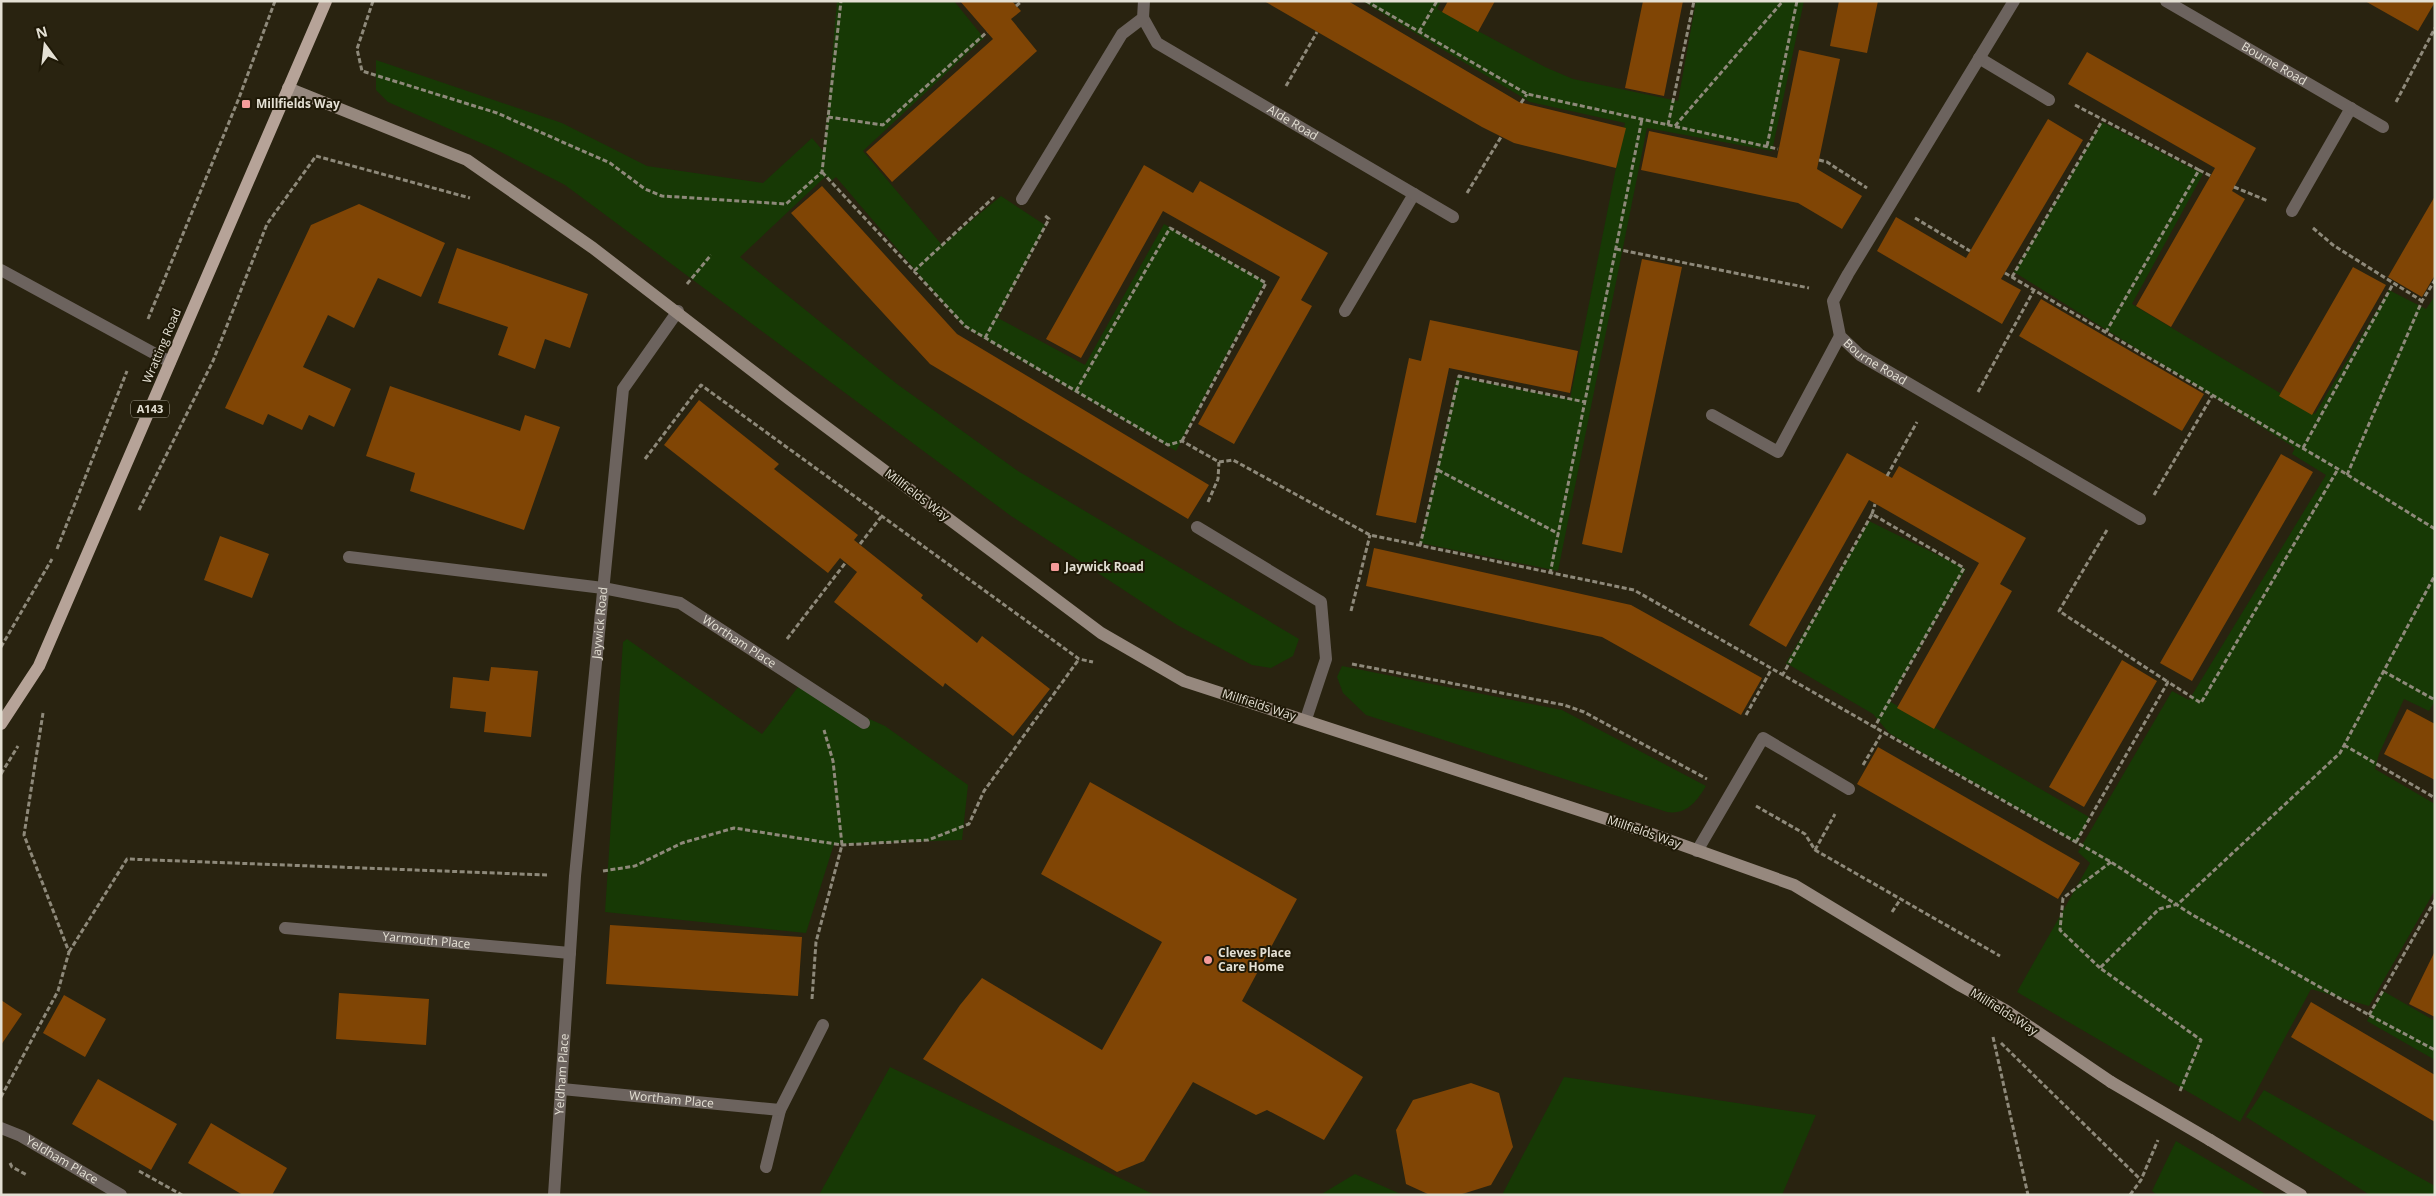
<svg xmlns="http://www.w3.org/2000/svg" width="2436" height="1196" font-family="'Open Sans',sans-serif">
<rect width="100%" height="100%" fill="#292310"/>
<!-- green -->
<path fill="#173905" d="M837 1H954L984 38 863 151 942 245 1001 196 1045 225 998 318 1085 365 1164 224 1265 281 1176 451 964 327 836 177 831 181 826 176 740 257 897 384 1018 471 1299 639 1293 656 1271 668 1252 665 1177 625 1011 516 565 185 497 150 388 102 376 90V60L562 123 647 166 763 183 812 138 824 152Z
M1362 1H1441L1437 9 1545 67 1573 79 1678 101 1696 1H1804L1772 151 1647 128 1558 571 1420 543 1457 377 1570 399 1625 123 1530 102Z
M2102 122 2203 174 2132 304 2315 414 2389 290 2426 309 2435 296V701L2429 711 2404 699 2379 754 2375 769 2435 804V890L2369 1006 2311 989 2240 1122 2017 992 2090 863 2078 852 2172 691 2189 700 2326 475 2292 454 2295 448 2014 272Z
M1869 521 1966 569 1889 701 2089 817 2077 844 1889 733 1873 714 1786 663Z
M627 639 762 734 798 687 885 726 968 785 962 840 834 844 806 933 605 912 623 642Z
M1342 666 1562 710 1706 786C1697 801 1687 815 1667 812L1366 715 1343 693 1337 677Z
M2383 991 2435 1021V1060L2367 1021Z
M890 1067 1155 1195H819Z
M1564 1077 1816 1115 1782 1195H1502Z
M2264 1090 2435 1186V1195H2370L2246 1117Z
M2176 1141 2267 1195H2157L2152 1191Z
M1355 1174 1403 1195H1320Z"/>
<!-- building -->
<path fill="#804505" d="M960 1H1012L1021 11 1011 19 1037 51 892 182 866 152 993 39Z
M1264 1H1348L1519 102 1626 128 1616 168 1514 143 1482 127Z
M1448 1H1495L1478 32 1442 12Z
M1643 1H1683L1664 96 1625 88Z
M1839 1H1878L1867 53 1830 46Z
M2365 1H2435V2L2418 31Z
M1799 50 1840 59 1817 169 1862 196 1842 229 1798 203 1641 170 1649 131 1777 158Z
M2087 52 2256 148 2232 191 2245 199 2171 327 2136 306 2215 168 2068 84Z
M2048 119 2083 140 2001 279 2021 290 2002 324 1877 251 1896 217 1966 258Z
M1144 165 1193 193 1200 181 1328 253 1301 300 1312 306 1234 444 1198 424 1280 277 1163 211 1081 358 1046 339Z
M822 186 957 334 1209 485 1188 519 930 364 791 213Z
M2435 196V275L2422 297 2388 277Z
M359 204 445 243 421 297 378 278 354 328 328 315 303 367 351 389 334 427 309 415 302 430 268 414 263 425 225 408 311 225Z
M457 248 588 294 570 348 545 339 535 369 498 355 508 327 438 303Z
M1642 259 1682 267 1622 553 1582 544Z
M2353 267 2386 285 2312 415 2279 396Z
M2041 299 2204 394 2182 431 2019 336Z
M1430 320 1578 351 1570 393 1449 368 1416 523 1376 515 1409 358 1421 361Z
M390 386 520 431 525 415 560 427 524 530 410 491 415 473 366 456Z
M699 400 779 464 774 469 858 535 854 540 923 595 921 598 977 643 982 636 1050 689 1013 736 945 683 943 687 834 602 857 572 840 558 828 573 664 445Z
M1847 453 1892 478 1899 466 2026 538 2000 584 2012 591 1934 729 1897 708 1979 563 1869 500 1786 647 1749 625Z
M2281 454 2313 472 2192 681 2160 663Z
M220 536 269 554 252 598 204 580Z
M1374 548 1631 605 1762 678 1741 715 1602 637 1366 586Z
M2122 660 2157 681 2084 807 2049 787Z
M491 667 538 671 531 737 484 732 486 712 450 708 453 677 489 681Z
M2407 709 2435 724V780L2384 754Z
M1878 747 2080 863 2058 899 1857 784Z
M1090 782 1297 899 1242 1001 1363 1077 1324 1140 1267 1110 1256 1115 1193 1082 1144 1161 1117 1172 923 1059 960 1005 982 978 1102 1050 1162 942 1041 874Z
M610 925 802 937 798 996 606 984Z
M2435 951V1017L2409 1004Z
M339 993 429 999 426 1045 336 1039Z
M64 995 106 1019 85 1057 43 1033Z
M1 1000 22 1014 1 1045Z
M2311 1002 2435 1075V1122L2291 1037Z
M98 1079 177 1124 151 1170 72 1124Z
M1471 1083 1499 1093 1513 1147 1491 1185 1459 1195H1430L1406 1184 1396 1130 1413 1100Z
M211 1123 287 1168 272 1195H243L188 1163Z"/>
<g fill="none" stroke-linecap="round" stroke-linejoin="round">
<!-- path -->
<path stroke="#8e897a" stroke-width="3" stroke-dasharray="5 2.5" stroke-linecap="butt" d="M373 1 357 49 362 71 497 113 610 163 645 189 662 196 786 204 822 172 841 1
M1366 1 1527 94 1778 149
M1016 6 1022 1
M1419 32 1437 1
M1286 86 1317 32
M2396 102 2435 28
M1521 103 1527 94
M2075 105 2199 170 2106 332
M828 117 883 125 987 32
M1668 125 1694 1
M1675 126 1783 1
M1767 146 1797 1
M1819 160 1827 162 1867 188
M2199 170 2211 176
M822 172 965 326 1168 445 1182 441 1219 462 1233 460 1370 535 1634 590 2111 862 2191 914 2369 1015 2435 1050
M2234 187 2268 201
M1467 193 1501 137
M1915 218 1970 251
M2313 228 2333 245 2422 301
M1616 249 1809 288
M914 271 994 197
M2005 273 2338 469 2435 529
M2012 277 2102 121
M687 284 711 255
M148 319 239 98 275 1
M985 338 1049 219 1044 215
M1076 391 1170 228 1266 283 1182 441
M1978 392 2034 290
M2303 448 2393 284
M645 459 701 385 1079 659 1093 662
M1438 470 1559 534
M2347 475 2422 301 2435 280
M1887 476 1917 422
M2154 495 2212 396
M1208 502 1218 479 1219 462
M139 510 213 361 267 224 316 156 470 198
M1872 514 1875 504
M2107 530 2059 611 2168 682
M860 544 881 517
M1420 546 1459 376 1585 402
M57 549 127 371
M1550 574 1642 119
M1351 611 1370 535
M787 639 846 562
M1 647 52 559
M1352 664 1564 705 1584 712 1707 779
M2383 671 2435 700
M1782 676 1872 514 1964 568 1874 728
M1746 715 1771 670
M2344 745 2435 798
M1863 765 1882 733
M1 774 18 746
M1756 806 1805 834 1815 850 2000 956
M2076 842 2168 682 2201 703 2338 469
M1815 850 1835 814
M603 871 635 866 682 843 734 828 842 845 928 840 969 824 984 791 1079 659
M1892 912 1900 900
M69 952 127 859 547 875
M2100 968 2060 930 2063 898 2111 862
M812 999 816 942 842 845 833 761 824 730
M2369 1015 2435 900
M1993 1037 2028 1195
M2001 1043 2141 1180
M2180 1091 2201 1040 2100 968 2159 909 2178 904 2340 753 2435 575
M1 1097 58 991 69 952 24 835 43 713
M10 1163 12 1167 27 1175
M139 1171 182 1195
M2130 1195 2141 1180 2158 1140"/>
<!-- lane -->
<path stroke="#6c635e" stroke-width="12" d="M1979 58 2049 100
M2292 211 2351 108
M1 270 170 362
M1345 311 1414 194
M1712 415 1778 452 1840 336
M1197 527 1321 602 1326 659 1306 719
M1697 851 1763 738 1849 789
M766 1167 780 1110 823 1025"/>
<!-- street -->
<g stroke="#6c635e" stroke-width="12">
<path id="s1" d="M2014 1 1848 274 1833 301 1840 336 1860 355 2140 519"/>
<path id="s2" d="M2166 1 2383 127"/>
<path id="s3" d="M1143 18 1157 43 1453 217"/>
<path d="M1022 199 1122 34 1143 18 1144 1"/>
<path id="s4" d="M349 557 603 588 680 603 864 723"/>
<path id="s5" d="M285 928 570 953"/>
<path id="s6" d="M562 1089 780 1110"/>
<path id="s7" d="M1 1128 21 1136 121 1195"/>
<path id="s8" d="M554 1195 575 876 623 389 678 311"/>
</g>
<!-- secondary -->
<path stroke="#96887e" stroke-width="12" d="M288 88 467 160 593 248 789 399 1101 633 1184 681 1643 831 1794 885 1961 986 2005 1010 2111 1082
M2210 1140 2301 1195"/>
<!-- primary -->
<path stroke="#b6a398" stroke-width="12" d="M1 724 39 666 326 1"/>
<!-- secondary-bridge -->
<path stroke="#96887e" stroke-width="12" d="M2111 1082 2210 1140"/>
</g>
<!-- markers -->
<g fill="#f59b99" stroke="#1f1907" stroke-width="2">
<rect x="241" y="99" width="10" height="10" rx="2.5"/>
<rect x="1050" y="562" width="10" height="10" rx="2.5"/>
<circle cx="1208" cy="960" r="5"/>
</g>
<g text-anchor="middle" stroke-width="4" stroke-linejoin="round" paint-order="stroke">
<!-- shield labels -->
<rect fill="#1f1907" stroke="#a9a496" stroke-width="1" x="131" y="400.5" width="38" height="17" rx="4"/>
<g font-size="11" font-weight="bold" fill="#e4e0d4">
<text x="150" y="413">A143</text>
</g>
<!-- street labels -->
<g font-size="12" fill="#e4e0d4" stroke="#1f1907">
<text dy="4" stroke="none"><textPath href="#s2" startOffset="125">Bourne Road</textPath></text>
<text dy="4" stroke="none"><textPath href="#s3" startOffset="186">Alde Road</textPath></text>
<text transform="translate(162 346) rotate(-67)" y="4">Wratting Road</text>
<text dy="4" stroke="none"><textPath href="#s1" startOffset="430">Bourne Road</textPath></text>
<text transform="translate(917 495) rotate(37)" y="4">Millfields Way</text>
<text dy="4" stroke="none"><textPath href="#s8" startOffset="574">Jaywick Road</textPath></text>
<text dy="4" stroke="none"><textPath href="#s4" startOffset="405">Wortham Place</textPath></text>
<text transform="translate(1259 705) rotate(18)" y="4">Millfields Way</text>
<text transform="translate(1644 832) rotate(19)" y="4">Millfields Way</text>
<text dy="4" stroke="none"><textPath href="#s5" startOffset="142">Yarmouth Place</textPath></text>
<text transform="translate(2004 1012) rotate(32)" y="4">Millfields Way</text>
<text dy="4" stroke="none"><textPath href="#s8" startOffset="121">Yeldham Place</textPath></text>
<text dy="4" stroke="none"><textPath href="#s6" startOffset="110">Wortham Place</textPath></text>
<text dy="4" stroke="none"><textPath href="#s7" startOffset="69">Yeldham Place</textPath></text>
</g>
<!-- poi labels -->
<g font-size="12" font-weight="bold" fill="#e4e0d4" stroke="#1f1907" text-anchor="start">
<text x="256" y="108">Millfields Way</text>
<text x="1065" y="571">Jaywick Road</text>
<text x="1218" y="957">Cleves Place<tspan x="1218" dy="14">Care Home</tspan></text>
</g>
</g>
<!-- border -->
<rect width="2436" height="1196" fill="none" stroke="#e4e0d4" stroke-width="5"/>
<!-- north arrow -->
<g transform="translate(45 45) rotate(345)" stroke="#1f1907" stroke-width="4" paint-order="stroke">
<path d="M0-4L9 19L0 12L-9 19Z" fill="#e4e0d4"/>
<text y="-8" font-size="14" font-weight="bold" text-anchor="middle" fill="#e4e0d4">N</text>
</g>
</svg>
